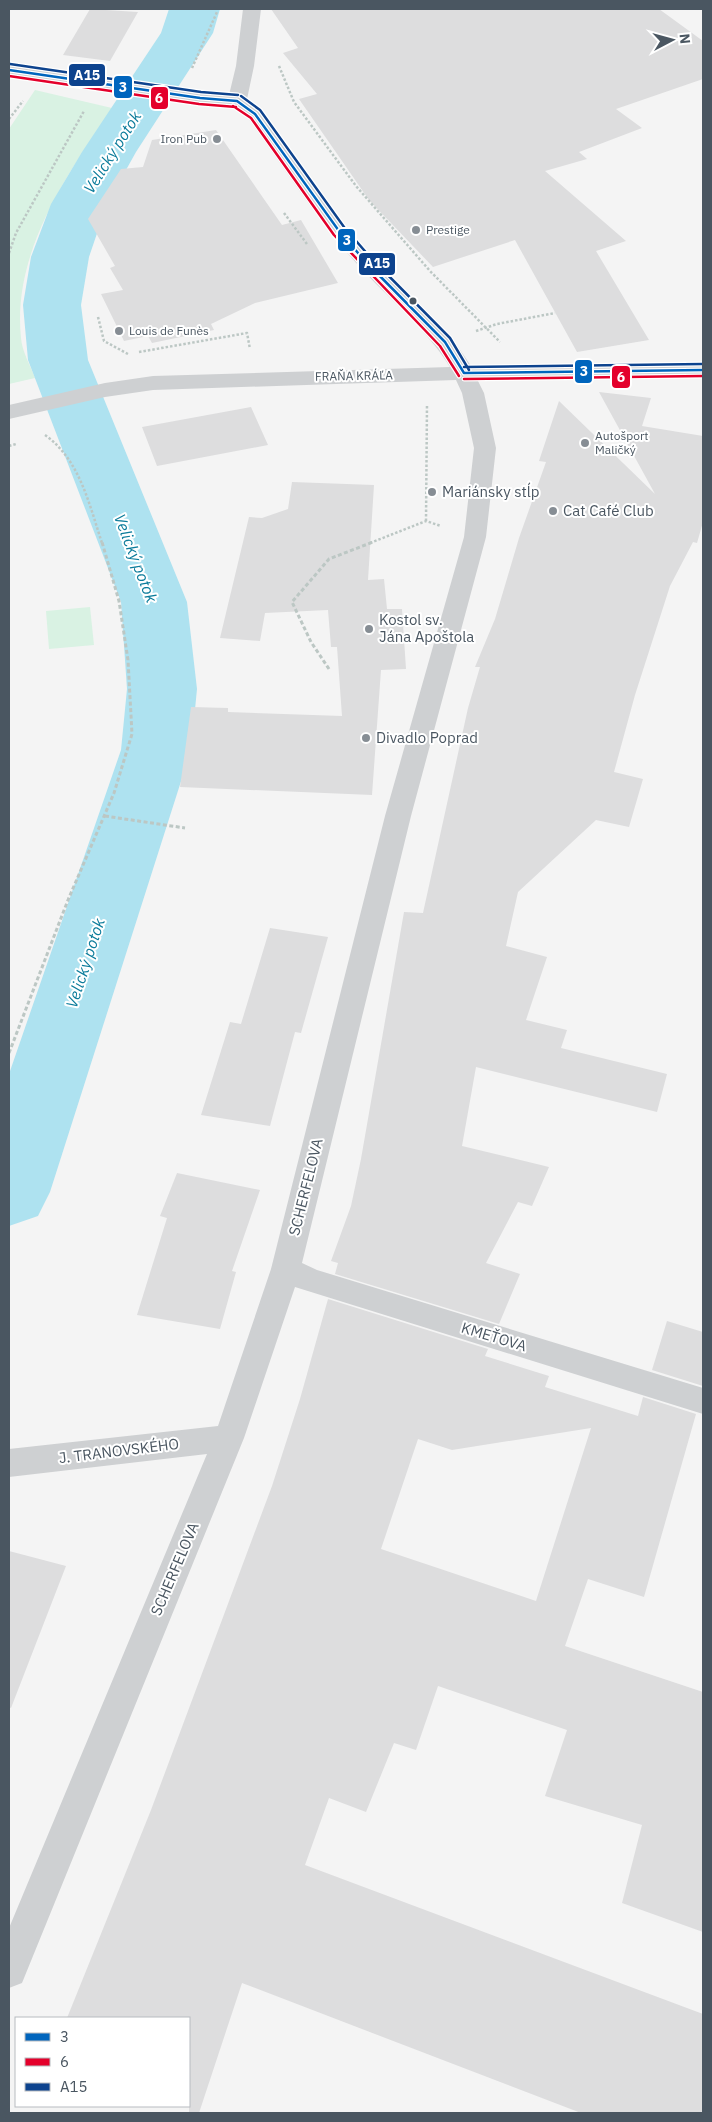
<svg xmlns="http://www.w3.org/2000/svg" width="712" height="2122" font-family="'IBM Plex Sans',sans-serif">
<rect width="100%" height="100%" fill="#f4f4f4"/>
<!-- green -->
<path fill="#d9f2e3" d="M35 90 112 108C67 175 12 252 21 338 22 351 30 365 35 378L9 384V129Z
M90 607 94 645 49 649 46 611Z"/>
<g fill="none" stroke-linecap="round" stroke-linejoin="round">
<!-- river -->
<path fill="#aee2f0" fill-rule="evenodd" d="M169 9H220L213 33 136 152 107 204 89 257 81 305 88 360 187 602 197 689 191 750 50 1192 38 1216 9 1226V1074L121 750 127 689 121 602 28 360 23 305 31 257 51 204 82 152 161 33Z"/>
</g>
<!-- building -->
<path fill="#ddddde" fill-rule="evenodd" d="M90 9 138 12 110 61 63 55Z
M271 9H659L703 41V79L616 109 642 128 579 152 587 159 545 171 626 241 596 251 649 340 577 352 515 240 433 267 369 200 299 99 317 94 283 53 298 48Z
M216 130 282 225 301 220 338 283 255 303 211 324 214 330 152 343 148 336 124 341 101 294 123 290 110 268 115 266 88 219 121 169 143 167 152 140Z
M599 392 651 398 642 426 703 436V522L697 543 693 542 670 586 635 695 614 772 643 779 629 827 596 820 518 892 506 946 547 957 526 1020 567 1030 561 1048 667 1074 657 1112 476 1067 462 1146 549 1167 532 1206 518 1202 486 1263 520 1274 499 1324 335 1274 338 1263 331 1261 351 1206 361 1159 404 912 423 913 468 708 480 667H475L495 619 519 538 546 462 539 461 559 401 655 494Z
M251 407 268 445 157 466 142 427Z
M292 482 374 485 368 580 384 579 387 609H402L406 669 381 670 372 795 180 787 191 707 228 708V712L342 716 337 647H331L328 610 265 613 260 641 220 638 249 517 262 518 288 509Z
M270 928 328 937 301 1033 295 1032 270 1126 201 1115 230 1022 241 1024Z
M177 1173 260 1190 232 1271 236 1272 220 1329 137 1315 167 1218 160 1216Z
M328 1299 488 1349 485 1356 549 1376 545 1387 638 1416 643 1397 696 1414 644 1597 588 1579 565 1646 703 1692V1932L622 1903 642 1825 545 1796 567 1730 438 1686 416 1750 394 1743 366 1812 329 1798 305 1865 703 2014V2113H581L242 1983 199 2113H189V2018H67L151 1810 272 1486 300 1399ZM591 1428 536 1601 381 1549 418 1439 452 1450Z
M667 1321 703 1332V1386L652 1370Z
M9 1551 66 1566 11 1708 9 1707Z"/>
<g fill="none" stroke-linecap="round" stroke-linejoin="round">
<!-- path-far1 -->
<path stroke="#bcc7c4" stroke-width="2.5" stroke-dasharray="2.5 2" stroke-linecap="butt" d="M279 66 294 102 356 186 430 271 500 342
M192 68 217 12
M9 119 23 101
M284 213 307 244
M9 253 16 233 84 111
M98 317 104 341 128 354
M476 331 497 324 555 313
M139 352 247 333 250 349
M45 435C80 460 89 504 102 543
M9 446 16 444
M426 521 427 405
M370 543 426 521 441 526"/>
<!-- path -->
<path stroke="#bcc7c4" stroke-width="3" stroke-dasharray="4 2.5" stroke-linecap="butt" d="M329 669 311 642 292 602 329 559 373 542
M105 816 185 828
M9 1053 68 900 114 793 132 734 128 660 119 601 102 542"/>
<!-- minor -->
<path fill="#ced0d2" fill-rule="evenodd" d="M243 9H261L254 66 247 99 262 110 346 227 372 257 452 338 471 366 703 364V376L477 379 484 393 496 448 486 537 411 816 302 1263 317 1270 703 1388V1414L295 1287 244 1438 22 1983 9 1988V1928L207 1454 9 1477V1449L218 1426 271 1269 385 816 464 537 474 448 462 393 456 380 153 390 105 397 9 419V405L105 383 153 376 450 367C426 328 389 299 358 265 317 220 284 167 248 118L232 106 200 104 9 75V64L229 95 236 66Z"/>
<defs>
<path id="bus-1" d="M9 70 200 98 237 101
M237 101 255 114 339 231 365 261 445 342 464 373
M464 373 703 370"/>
<path id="bus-2" d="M9 76 199 104 236 107
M233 106 251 118 334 235 440 346 459 376
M464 379 703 376"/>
<path id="bus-3" d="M10 64 201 92 238 95
M241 96 260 110 344 227 370 257 450 338 469 370
M464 367 703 364"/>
</defs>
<!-- bus-1 casing -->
<use href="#bus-1" stroke="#fff" stroke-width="5"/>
<!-- bus-2 casing -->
<use href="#bus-2" stroke="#fff" stroke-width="5"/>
<!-- bus-3 casing -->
<use href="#bus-3" stroke="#fff" stroke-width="5"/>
<!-- bus-1 -->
<use href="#bus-1" stroke="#0065bd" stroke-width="2.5"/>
<!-- bus-2 -->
<use href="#bus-2" stroke="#e4002b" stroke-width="2.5"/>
<!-- bus-3 -->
<use href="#bus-3" stroke="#0d438e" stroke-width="2.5"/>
</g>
<!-- markers -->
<g fill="#868d94" stroke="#fff" stroke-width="2">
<circle cx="217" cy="139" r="5"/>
<circle cx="416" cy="230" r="5"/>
<circle cx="119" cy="331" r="5"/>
<circle cx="585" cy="443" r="5"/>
<circle cx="432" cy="492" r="5"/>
<circle cx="553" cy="511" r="5"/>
<circle cx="369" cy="629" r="5"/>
<circle cx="366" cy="738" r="5"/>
</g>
<circle fill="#4a5661" stroke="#fff" stroke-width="2" cx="413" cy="301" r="4.5"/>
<g text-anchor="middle" stroke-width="4" stroke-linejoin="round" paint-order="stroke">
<!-- far-poi labels -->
<g font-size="12" fill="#4a5661" stroke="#fff" text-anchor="start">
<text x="207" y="143" text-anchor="end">Iron Pub</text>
<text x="426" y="234">Prestige</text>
<text x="129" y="335">Louis de Funès</text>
<text x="595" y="440">Autošport<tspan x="595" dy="14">Maličký</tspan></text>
</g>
<!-- far-street labels -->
<g font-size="12" fill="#4a5661" stroke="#fff">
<text transform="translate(354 376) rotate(-1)" y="4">FRAŇA KRÁĽA</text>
</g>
<!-- poi labels -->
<g font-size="15" fill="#4a5661" stroke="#fff" text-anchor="start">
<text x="442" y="497">Mariánsky stĺp</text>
<text x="563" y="516">Cat Café Club</text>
<text x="379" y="625">Kostol sv.<tspan x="379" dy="17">Jána Apoštola</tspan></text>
<text x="376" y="743">Divadlo Poprad</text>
</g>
<!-- street labels -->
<g font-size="15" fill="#4a5661" stroke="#fff">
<text transform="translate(306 1187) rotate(-76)" y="5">SCHERFELOVA</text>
<text transform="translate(494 1337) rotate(17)" y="5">KMEŤOVA</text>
<text transform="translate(119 1451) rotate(-7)" y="5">J. TRANOVSKÉHO</text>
<text transform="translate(175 1569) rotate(-67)" y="5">SCHERFELOVA</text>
</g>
<!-- water labels -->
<g font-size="16" font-style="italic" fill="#0c7c9b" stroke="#fff">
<text transform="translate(112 152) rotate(-58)" y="6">Velický potok</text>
<text transform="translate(136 558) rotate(69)" y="6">Velický potok</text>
<text transform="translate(85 963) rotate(-72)" y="6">Velický potok</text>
</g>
</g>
<g stroke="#fff" stroke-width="2">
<rect x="68" y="63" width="38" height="24" rx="5" fill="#0d438e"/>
<rect x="113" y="75" width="20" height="24" rx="5" fill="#0065bd"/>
<rect x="150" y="86" width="19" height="24" rx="5" fill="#e4002b"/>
<rect x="337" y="228" width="19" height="24" rx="5" fill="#0065bd"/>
<rect x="358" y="252" width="38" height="24" rx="5" fill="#0d438e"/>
<rect x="574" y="359" width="19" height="25" rx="5" fill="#0065bd"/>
<rect x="611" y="365" width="20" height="24" rx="5" fill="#e4002b"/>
</g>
<g font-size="14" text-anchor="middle" font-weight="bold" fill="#fff">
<text x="87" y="80">A15</text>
<text x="123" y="92">3</text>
<text x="159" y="103">6</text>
<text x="347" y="245">3</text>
<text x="377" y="268">A15</text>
<text x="584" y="376">3</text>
<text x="621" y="382">6</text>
</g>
<!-- border -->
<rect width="712" height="2122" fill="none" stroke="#4a5661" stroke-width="20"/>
<!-- legend -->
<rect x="15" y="2017" width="175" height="90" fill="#ffffff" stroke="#b7bbc0"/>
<rect x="25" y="2033" width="25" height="8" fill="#0065bd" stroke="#b7bbc0"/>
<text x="60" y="2042" font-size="15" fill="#4a5661">3</text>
<rect x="25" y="2058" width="25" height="8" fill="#e4002b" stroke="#b7bbc0"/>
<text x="60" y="2067" font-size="15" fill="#4a5661">6</text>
<rect x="25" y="2083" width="25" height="8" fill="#0d438e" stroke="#b7bbc0"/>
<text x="60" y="2092" font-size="15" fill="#4a5661">A15</text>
<!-- north arrow -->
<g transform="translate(672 40) rotate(84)" stroke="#ffffff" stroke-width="4" paint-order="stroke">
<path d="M0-4L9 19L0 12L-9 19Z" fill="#4a5661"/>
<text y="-8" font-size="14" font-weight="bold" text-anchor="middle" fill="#4a5661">N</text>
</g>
</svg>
